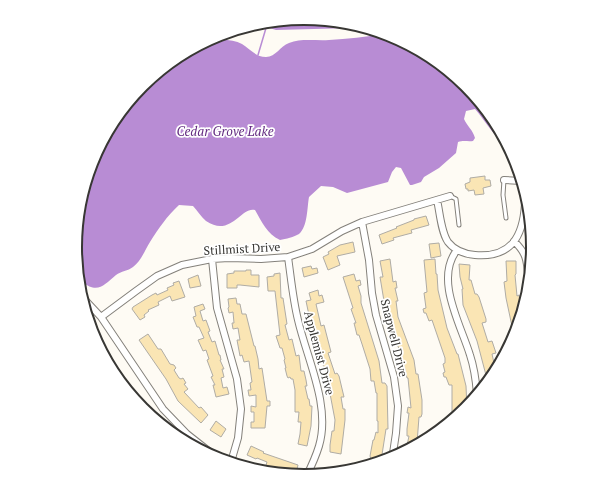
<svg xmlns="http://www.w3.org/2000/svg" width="609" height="495" font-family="'PT Serif',serif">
<rect width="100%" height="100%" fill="#fefbf4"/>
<!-- water -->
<path fill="#b88cd4" d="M305 18 352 28 276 30 263 26Z
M384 34 393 36 467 85 506 145C493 135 486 122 475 109L466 111 464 119C467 126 473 130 475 138L473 141C468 142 464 140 458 142L456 153 439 168 424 177 421 182 412 185H410L401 168 396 167 392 172 388 182 347 193 333 187 321 186 309 197C307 207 308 226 299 234 294 237 286 239 280 240 267 234 262 222 255 210 241 206 231 238 206 221 201 217 197 210 193 206L179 205C167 216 159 228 150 242 145 250 141 261 133 267 128 271 121 271 116 275 104 285 98 294 82 282L75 247 93 159 142 85 209 41C219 39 233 39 242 44 250 49 256 57 266 57 276 57 280 46 289 43 301 38 316 41 329 40 347 39 366 37 384 34Z"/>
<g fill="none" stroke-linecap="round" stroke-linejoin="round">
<!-- stream -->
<path stroke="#b88cd4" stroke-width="1.5" d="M258 55 266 28"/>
</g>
<!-- building -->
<path fill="#fae5b4" stroke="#afaca5" d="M485 176V180H490L491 186 483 188 484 194 475 195 474 190 468 191V189H466L465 184 470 182V178Z
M426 216 429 225 411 230 412 233 408 234 393 238 394 240 382 244 379 235 397 228 396 227 414 220V219Z
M353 242 355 252 337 256 340 265 328 270 323 257 329 254 328 252 340 245Z
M439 243 441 256 431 258 429 244Z
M390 259 393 282 396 281 397 288H395L398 301H396L398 317 414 360 416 374H418L422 400V414L421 417H419L417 443 406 450 409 436H407V429L409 413H407L408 407 411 408 408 378H407L401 354 388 321 383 301H384L380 277H383L380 261Z
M435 259 436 274H437L438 290 447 328 457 354H458L466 386 467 409 452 420V385H449L446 377H444L443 373 445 372 443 364 445 363V358L432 320 429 321 426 313H424L423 309 426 308 424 293 427 292 424 260Z
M506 261H516V274L515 275 517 296 519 295 521 311 518 330 513 331 506 298 504 282 507 281Z
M459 264 470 265 469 280H471L475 294H477L479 297 486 319V322L482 323 488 342 492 341 496 353 492 354 494 363 499 362 487 379 477 341 463 305 462 289H463L460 277Z
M311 266 312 269 317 268 318 273 304 277 302 268Z
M246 270H251V275H259V287L240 285H237V288H227V274L234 273V271H246Z
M280 273 281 298H283L287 324 285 325 289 340 292 339 296 356 299 355 301 371H304L306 380 307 386H305L308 399H309L310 406H312L311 426 307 446 298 444 300 434 301 422H298L299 412H295V390L293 379H291L290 377 288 378 287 376 285 368H286L284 360 285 359 282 348H280L276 336 280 335 275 291H268L267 277 274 276V274Z
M354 274 356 281 360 280 361 285 358 286 361 296V303L379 361 382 383H385L387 386 388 429H386L381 461 371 460 370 456 373 440H374L376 432 378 433V421H377V393H376L374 381H371L370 369 362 344 359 335H357L354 323H356L351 309 353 308 343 277Z
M198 275 201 286 190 288 188 279Z
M179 281 185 297 172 301 170 296 158 302 159 305 148 310 149 311 144 315 145 317 140 320 132 309 133 307 152 295 156 293 157 295 168 290 167 288 174 285 173 283Z
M318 290 319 296 322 295 324 302 316 304 321 326 324 325 331 352 328 353 335 374 337 373 339 376 344 397H341L343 409H345V420L341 454 330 452V445L332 431H334L335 420 328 383 329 382 325 368 323 365 319 354 316 339H314L306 301 311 300 309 293Z
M236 298 237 304H240L242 314H246L254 346H255L258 359 259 369 262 368 267 401H270V406H267L265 428H251V422H254V412H251V406L256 407V395L249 396 248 390H251L250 383 252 382 249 361 244 362 242 355 240 356 237 340H240L238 328 233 329 232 323H234L233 312 229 313 228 308 229 307 228 299Z
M203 304 205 309 200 311 203 321 206 320 210 331 208 332 212 342 215 341 219 355H220L221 360H220L224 369H222L224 377 221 378 223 388 227 387 229 394 216 397 213 385H215L211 377 213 376 207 360 209 359 206 350 203 351 198 340 204 338 199 327H197L193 317 196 316 194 307Z
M148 334 158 349H161L170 364 174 365 176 368 174 370 179 378 181 379 183 378 186 383 184 384 188 389 184 392 199 408 201 407 208 415 201 423 178 401 166 379 139 340Z
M216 421 226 429 221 437 210 430Z
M251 446 264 452 263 453 298 465 296 473 289 471 288 473 266 465 267 462 257 458 256 459 247 455Z"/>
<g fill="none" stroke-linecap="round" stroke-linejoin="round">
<defs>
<path id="service" d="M504 180 503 195 506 218
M450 196 456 199 459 225"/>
<path id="minor" d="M504 180 521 181
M437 200C440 213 441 232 448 242 455 251 464 254 475 255 511 258 523 237 525 204
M362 222 369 260 372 293 376 315 394 377 398 406 396 433 392 460
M514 241C526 253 527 259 528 275
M457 250C434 279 461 325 470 355 474 367 476 381 477 394
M288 257C291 278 293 300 298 320 307 359 331 406 319 446 316 456 311 467 306 477
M212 259 217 308 237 379 241 409 238 438 231 462
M86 301 101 317 163 409 187 434 220 460
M101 317 136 291 157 276 182 265 212 259 229 258 261 259 288 257 312 249 342 231 362 222 450 196"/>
</defs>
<!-- service casing -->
<use href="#service" stroke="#84817b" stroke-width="5"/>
<!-- minor casing -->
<use href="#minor" stroke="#84817b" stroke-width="8"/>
<!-- service -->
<use href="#service" stroke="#fff" stroke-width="3"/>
<!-- minor -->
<use href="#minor" stroke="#fff" stroke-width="6"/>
</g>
<g text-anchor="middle" stroke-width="3.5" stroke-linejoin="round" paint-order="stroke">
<!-- street labels -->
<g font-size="12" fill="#383734" stroke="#fff">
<text transform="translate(242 249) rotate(-3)" y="4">Stillmist Drive</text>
<text transform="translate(394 338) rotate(76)" y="4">Snapwell Drive</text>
<text transform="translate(319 353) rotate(75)" y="4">Applemist Drive</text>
</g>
<!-- water labels -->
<g font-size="13" font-style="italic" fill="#642d82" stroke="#fff">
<text x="225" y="136">Cedar Grove Lake</text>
</g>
</g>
<!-- crop -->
<path d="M0 0H609V495H0ZM82 247a222 222 0 1 1 444 0a222 222 0 1 1-444 0Z" fill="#fff" fill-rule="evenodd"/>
<path fill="none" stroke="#383734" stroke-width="2" d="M82 247a222 222 0 1 1 444 0a222 222 0 1 1-444 0Z"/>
</svg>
